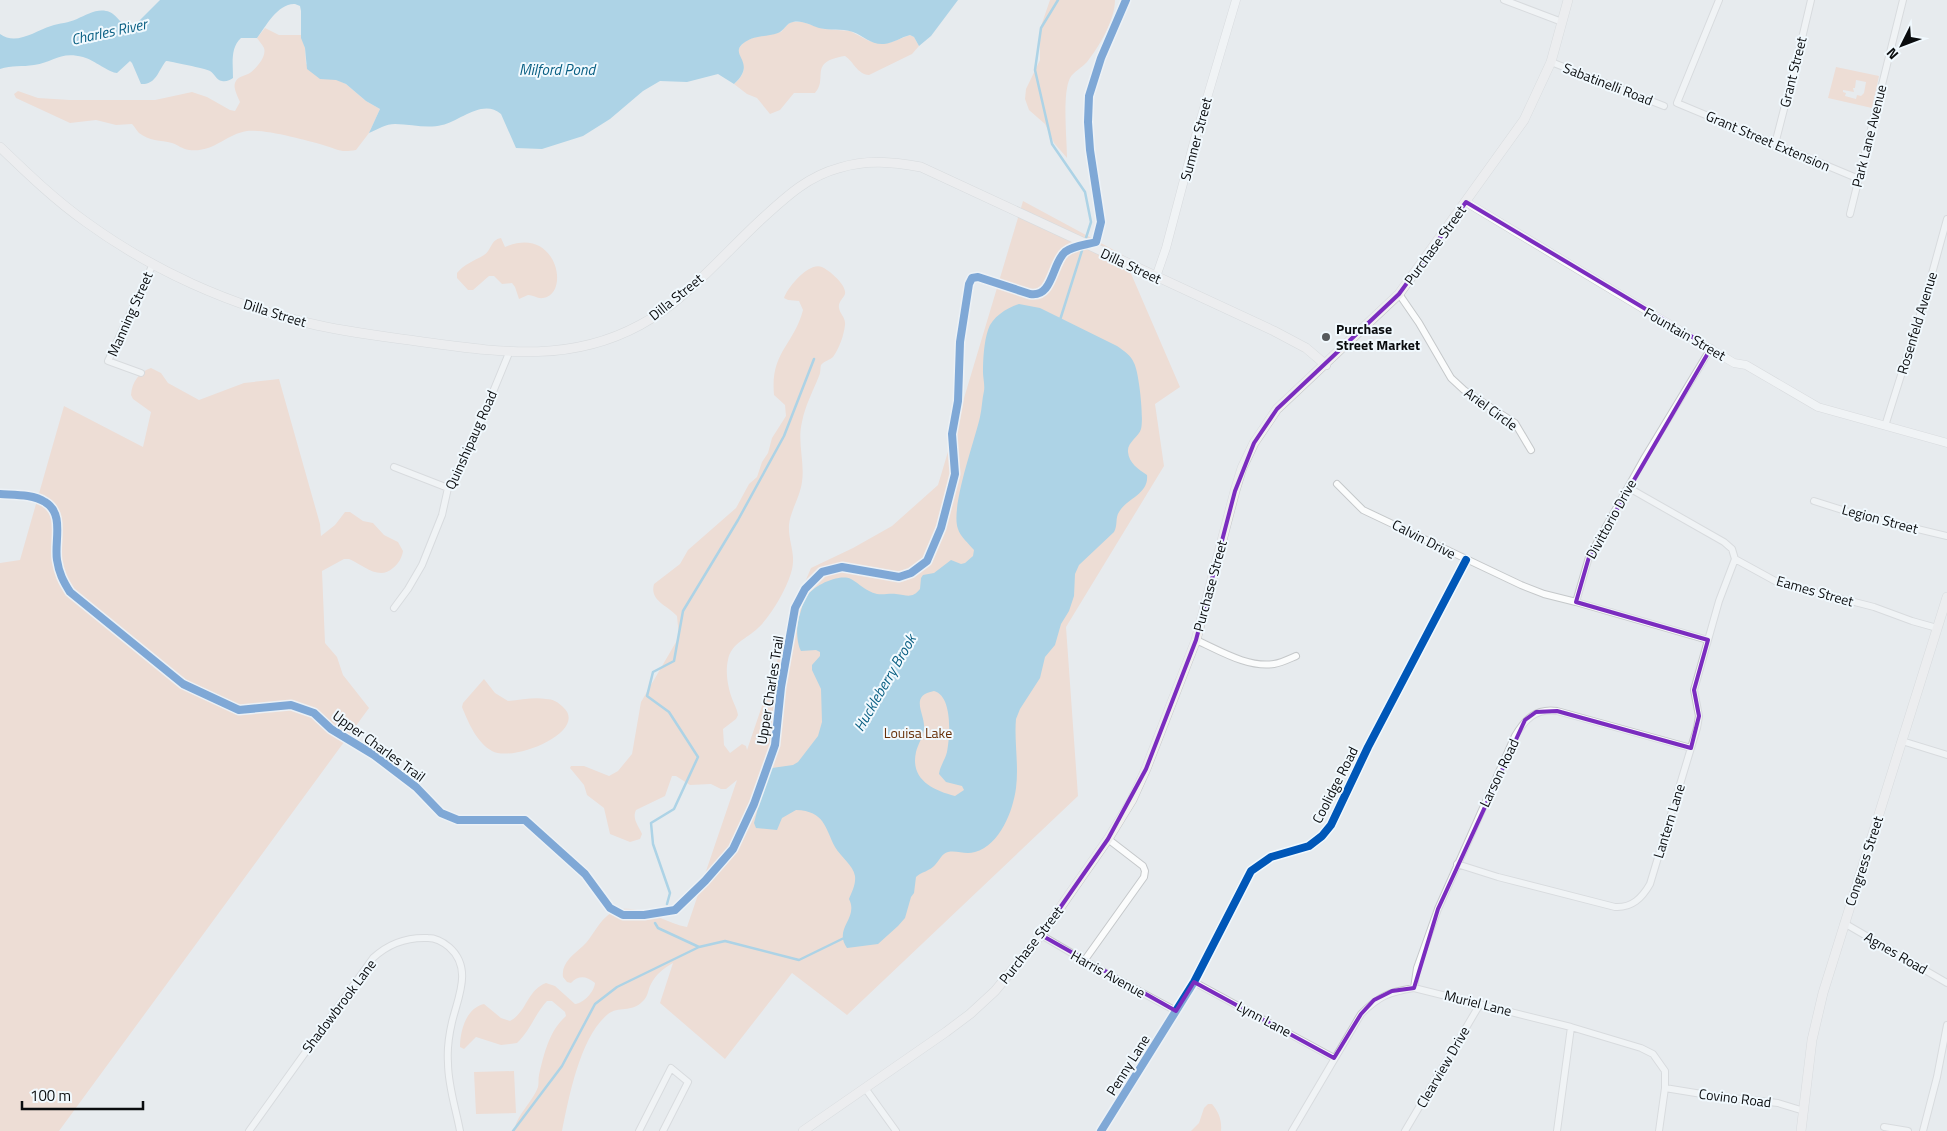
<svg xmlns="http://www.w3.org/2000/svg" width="1947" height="1131" font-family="'Titillium Web',sans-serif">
<rect width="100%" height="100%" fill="#e7ebee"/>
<!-- green -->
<path fill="#f3ccb7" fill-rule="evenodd" d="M1050 0H1115C1115 20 1099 47 1087 62 1082 68 1074 71 1070 78 1062 94 1067 139 1067 158L1054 143 1045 124 1029 110 1025 99 1026 89 1040 60V29Z
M792 22H803L824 29 850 31 869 41 879 43H889L910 35 914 37 919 46 912 54 869 75C857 74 854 62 845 56 807 62 829 78 815 93H794L780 110 770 114 757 98 747 94 734 84C752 67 739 66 738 49L745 41 755 37 781 32 788 24Z
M265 28 279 35H301L305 48 306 64 346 84 366 101 380 109 369 133 356 150C339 153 338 149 323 145 305 140 265 129 247 131 226 134 214 153 189 150 182 149 178 145 172 143 160 140 149 141 139 133 137 131 135 127 132 124L116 125 96 120 70 123 16 98 14 94 18 91 38 98 70 100H155L192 92 207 97 230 110 235 111 240 102C238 97 233 88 235 83 237 77 243 76 248 74 255 70 267 57 264 48 262 44 259 41 257 38Z
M1836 67 1879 76 1872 108 1828 98ZM1856 80 1866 82 1864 93 1861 96 1857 95 1856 99 1845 96 1846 93 1843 92V90L1854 92 1853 88H1855Z
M1023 201 1123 255 1180 387 1155 404 1164 466 1066 627 1078 796 847 1015 792 973 725 1059 660 1003 673 963C664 968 656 974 651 984 648 989 648 997 643 1001 632 1013 618 1006 608 1014 580 1037 569 1097 562 1131H514C517 1114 532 1103 538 1087 539 1083 538 1079 539 1075 544 1054 549 1031 566 1016L565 1012 552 1001H547C535 1014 530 1031 517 1043L501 1045 476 1037 464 1049 460 1047C460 1031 466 1008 484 1004L501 1018 510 1021C527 1012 527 990 546 983L555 986 575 1004C584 1003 594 992 595 983 586 976 579 975 571 983L567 982 563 977C561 963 573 955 583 946 592 938 597 924 607 916 630 896 663 923 687 927L737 780 726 789H721L711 784 690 785 676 776H672L665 796 636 810C632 819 638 825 642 834L640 839 630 842 610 834 604 808 587 795 584 785 570 768 571 766H584L609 776 618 771 632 754 641 702 679 637 677 616C669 606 649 601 654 584L680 564 688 550 736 508 749 484 757 477 762 462 768 453 772 438 786 416 785 405 774 395C770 352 794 345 803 310L799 301 788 300 784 298C787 288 809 261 822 267 829 270 847 285 845 294 843 299 838 302 839 308 840 314 846 318 845 325 844 335 839 349 833 357 830 360 824 361 821 365 820 369 821 372 819 376 813 391 805 406 802 422 797 442 805 462 802 482 800 497 790 512 789 525 788 543 797 554 791 573 786 590 771 616 758 628 747 639 731 643 728 660 725 672 728 689 733 701 735 706 737 709 738 715L736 719 723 729 724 745 730 753 742 744 746 746 747 750 800 594 811 568 853 548 892 526 938 485Z
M501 238 505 247C557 224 571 295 543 298 538 299 533 295 528 295L519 299 515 287 512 283 502 284 494 276H489L473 290H468L457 278V273C464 264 474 261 484 255 492 250 490 240 501 238Z
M151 368 161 373 168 383 199 400 244 383 279 379 320 524 321 536 335 525 345 512H350L363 521 373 523 384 535 398 542 403 551C402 558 398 564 393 568 379 581 363 565 349 559H344L322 571 325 643 337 657 343 675 369 708 59 1131H0V563L20 560 64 406 143 447 151 412 133 399 131 395C132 382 139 372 151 368Z
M484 679 495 693 508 701C521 700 534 697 546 699 553 699 558 702 563 707 590 731 513 763 492 751 477 743 468 722 462 707L463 703Z
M514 1071 516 1113 476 1114 474 1072Z
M1208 1104H1212C1219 1112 1222 1121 1221 1131H1191L1199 1123 1204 1108Z"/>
<!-- water -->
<path fill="#66b6db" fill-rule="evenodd" d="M160 0H958L931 36 919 46 914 37 910 35C902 37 893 43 884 44 871 45 864 36 853 32 841 28 830 31 819 28 810 25 802 20 793 22 786 23 784 31 778 33 767 37 755 35 745 42 726 55 759 61 734 84L718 74 687 82 660 81 643 91 610 119 583 136 542 149 516 148 501 114C483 98 460 121 442 125 427 129 411 124 395 124 386 124 378 129 369 133L380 109 366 101 346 84 336 80 320 79 307 69 305 48 301 38V11L300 6 295 4C278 3 266 26 257 38H241C230 48 233 64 233 78 230 80 226 82 222 81 216 80 215 74 210 71 207 69 169 61 166 61 158 71 156 85 141 84L132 63 130 61 117 73C110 73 94 60 83 57 60 51 54 62 34 65 22 67 12 65 0 69V34C16 46 35 31 51 26 59 23 69 23 77 19 86 15 96 9 106 11 116 12 121 26 131 29Z
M1019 304 1040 308 1117 346C1124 351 1131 355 1134 363 1139 372 1144 418 1141 429 1139 437 1127 442 1128 452 1129 463 1138 469 1147 475 1149 494 1127 498 1119 512 1115 518 1118 525 1114 532L1079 565 1075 574 1074 596 1069 611 1061 624 1055 645 1045 657 1040 678 1020 709 1016 719C1014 741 1019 765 1016 788 1013 811 1000 845 975 852 965 855 957 850 948 852 942 853 939 861 935 865 930 871 921 872 916 877L914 893 911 897 905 918 898 926 878 944 847 948C833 928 859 919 849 899 852 892 856 884 855 876 853 865 841 857 835 847 825 828 825 811 796 810L782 818 777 830 756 828 754 823 766 777 772 768 793 765 798 762 818 736 822 722 821 689 812 670V665L820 656V652L816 650 801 651C796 642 796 623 800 614 802 608 803 600 807 596 813 586 839 573 851 579 860 584 865 591 877 594 884 595 890 593 896 594 907 595 912 599 920 589L921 578 923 575 934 573 951 560 961 564 965 563 973 556 974 550C969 544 960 536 958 529 950 508 975 440 980 417 982 408 982 399 984 391 985 385 983 378 983 372 983 359 984 342 988 330 992 317 1007 308 1019 304ZM934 691C953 696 950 737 947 752 945 760 940 766 939 774L946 782 962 786 964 790 955 796C932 790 910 779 916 752 918 744 923 737 924 729 926 714 908 696 934 691Z"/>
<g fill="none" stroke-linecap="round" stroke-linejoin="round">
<!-- stream -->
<path stroke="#66b6db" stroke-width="2.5" d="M1058 0 1041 28 1035 70 1052 144 1085 192 1091 222 1060 320
M667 904 670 893 653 844 651 823 674 809 698 757 669 712 647 696 653 672 674 661 683 611 738 520 784 436 814 359
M655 923 658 928 699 947
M513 1131 562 1066 595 1004 617 987 699 947 725 941 799 960 844 938"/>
<defs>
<path id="minor" d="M1504 0 1562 22
M1719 0 1677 103 1859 179
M1551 62 1664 106
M1775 144 1799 51 1811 0
M1850 214 1903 0
M1399 294 1419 323 1451 378 1464 390 1515 423 1531 450
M141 373 108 361 153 264
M1885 426 1925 299 1947 219
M394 467 448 488
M1337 484 1363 510 1521 585 1544 594 1576 602
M1629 488 1724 542 1732 549 1735 559 1777 582 1874 607 1912 621 1937 628
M1814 501 1855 514 1947 536
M394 608 408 589 422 565 442 515 448 488 467 455 509 353
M1196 640C1219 650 1247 668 1274 664 1281 663 1289 659 1296 656
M1708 640 1576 602 1589 557 1645 457 1711 348
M1902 741 1947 755
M1457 864 1498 877 1615 907C1632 908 1642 898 1650 884L1697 728 1699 716 1694 690 1719 601 1735 559
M1844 923 1947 983
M1041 935 1104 972 1176 1011
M1084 961 1144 877 1145 871 1143 866 1108 839
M1194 982 1334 1058
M1414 988 1417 968 1438 909 1515 736C1525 719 1536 708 1557 711L1691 748
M865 1088 896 1131
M1665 1088 1714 1096 1778 1103 1804 1111
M1884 1127 1908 1131
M249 1131 373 958C389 943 406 937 428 938 436 938 443 942 449 947 473 968 458 997 452 1022 449 1035 447 1050 448 1063 448 1086 456 1109 460 1131
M639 1131 671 1068 688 1082 663 1131
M1101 1131 1194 982 1251 871 1271 857 1309 846 1322 836 1331 825 1368 747 1466 560
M1292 1131 1361 1014C1379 996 1389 992 1414 988L1571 1027 1641 1048 1653 1054 1665 1071V1088L1659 1131
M1405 1131 1480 1004
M1557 1131 1571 1027
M1923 1131 1937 1077 1947 1025"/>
<path id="tertiary" d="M1466 202 1734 363 1746 365 1818 407 1947 443
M1156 277 1166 248 1194 142 1236 0"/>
<path id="secondary" d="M0 147C27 173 55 200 86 222 152 270 229 305 308 323 348 333 390 337 431 343 505 353 572 362 640 325 686 301 727 250 765 216 788 195 809 176 839 168 867 159 893 162 921 167L1274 331 1306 348 1326 365
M803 1131 946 1032 970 1014 995 991 1041 935 1108 839 1132 800 1146 769 1196 640 1235 491 1242 468 1254 443 1277 409 1399 294 1524 120 1551 62 1568 0
M1801 1131 1812 1040 1823 993 1947 597"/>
</defs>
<!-- minor casing -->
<use href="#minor" stroke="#c5c8ca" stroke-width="8"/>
<!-- tertiary casing -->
<use href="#tertiary" stroke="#c5c8ca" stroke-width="9"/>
<!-- secondary casing -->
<use href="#secondary" stroke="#c5c8ca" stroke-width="10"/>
<!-- minor -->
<use href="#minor" stroke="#fbfcfc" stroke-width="6"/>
<!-- tertiary -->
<use href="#tertiary" stroke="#fbfcfc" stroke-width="8"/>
<!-- secondary -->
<use href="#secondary" stroke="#f1f0ef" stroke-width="9"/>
<defs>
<path id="cycleway" d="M0 494C14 495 33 494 45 502 65 514 54 541 57 560 59 573 63 581 70 592L183 684 239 710 291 705 314 713 331 729 374 755 416 787 441 813 458 820H525L585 874 610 908 623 915H644L675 910 705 881 733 849 754 804 775 745 781 687 795 608 805 589 822 572 842 567 899 577 911 573 927 561 941 528 955 474 952 434 958 401 960 342 969 284 972 278 978 277 1030 294C1053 298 1052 263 1065 252 1074 245 1086 245 1096 242L1101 222 1090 150 1088 122 1089 96 1101 58 1126 0
M1101 1131 1194 982 1251 871 1271 857 1309 846 1322 836 1331 825 1368 747 1466 560"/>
</defs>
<!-- cycleway casing -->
<use href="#cycleway" stroke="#f1f9fe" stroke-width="11"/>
<!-- cycleway -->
<use href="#cycleway" stroke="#0057b8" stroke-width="8"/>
</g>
<!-- marked area -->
<path d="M0 0H1947V1131H0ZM1466 202 1711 348 1589 557 1576 602 1708 640 1694 690 1699 716 1691 748 1557 711 1536 712 1525 720 1438 909 1414 988 1392 991 1374 1000 1361 1014 1334 1058 1194 982 1176 1011 1041 935 1108 839 1146 769 1196 640 1235 491 1254 443 1277 409 1399 294Z" fill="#e7ebee" fill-opacity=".55" fill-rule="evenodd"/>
<path fill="none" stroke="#7b2cbf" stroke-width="4" stroke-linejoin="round" d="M1466 202 1711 348 1589 557 1576 602 1708 640 1694 690 1699 716 1691 748 1557 711 1536 712 1525 720 1438 909 1414 988 1392 991 1374 1000 1361 1014 1334 1058 1194 982 1176 1011 1041 935 1108 839 1146 769 1196 640 1235 491 1254 443 1277 409 1399 294Z"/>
<!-- markers -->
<circle fill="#575a5c" stroke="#f1f9fe" stroke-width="2" cx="1326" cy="337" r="5"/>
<g text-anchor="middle" stroke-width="4" stroke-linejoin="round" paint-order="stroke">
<!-- street labels -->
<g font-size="14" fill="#0a0c0e" stroke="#f1f9fe">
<text transform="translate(1793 72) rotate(-76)" y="5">Grant Street</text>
<text transform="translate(1608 84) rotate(21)" y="5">Sabatinelli Road</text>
<text transform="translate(1869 136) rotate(-76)" y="5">Park Lane Avenue</text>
<text transform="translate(1196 139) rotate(-75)" y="5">Sumner Street</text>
<text transform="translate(1768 141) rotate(23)" y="5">Grant Street Extension</text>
<text transform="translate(1435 245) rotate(-54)" y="5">Purchase Street</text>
<text transform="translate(1131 266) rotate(25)" y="5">Dilla Street</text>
<text transform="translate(676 297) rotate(-39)" y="5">Dilla Street</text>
<text transform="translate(275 313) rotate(17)" y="5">Dilla Street</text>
<text transform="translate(130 314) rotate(-66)" y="5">Manning Street</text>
<text transform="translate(1917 323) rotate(-73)" y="5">Rosenfeld Avenue</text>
<text transform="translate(1685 334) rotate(30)" y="5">Fountain Street</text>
<text transform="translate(1491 409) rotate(36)" y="5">Ariel Circle</text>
<text transform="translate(471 440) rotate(-66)" y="5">Quinshipaug Road</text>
<text transform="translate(1611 519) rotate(-61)" y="5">Divittorio Drive</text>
<text transform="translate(1880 519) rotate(15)" y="5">Legion Street</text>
<text transform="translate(1424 539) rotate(27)" y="5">Calvin Drive</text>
<text transform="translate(1210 586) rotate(-75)" y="5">Purchase Street</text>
<text transform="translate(1815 591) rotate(16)" y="5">Eames Street</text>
<text transform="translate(770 690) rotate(-81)" y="5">Upper Charles Trail</text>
<text transform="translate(379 746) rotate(36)" y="5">Upper Charles Trail</text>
<text transform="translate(1499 773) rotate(-65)" y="5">Larson Road</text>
<text transform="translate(1335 785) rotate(-63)" y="5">Coolidge Road</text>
<text transform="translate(1669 821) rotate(-73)" y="5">Lantern Lane</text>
<text transform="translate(1864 861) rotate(-72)" y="5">Congress Street</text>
<text transform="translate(1031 945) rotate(-52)" y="5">Purchase Street</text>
<text transform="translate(1896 953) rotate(30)" y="5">Agnes Road</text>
<text transform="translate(1108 974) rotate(29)" y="5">Harris Avenue</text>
<text transform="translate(1478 1003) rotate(14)" y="5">Muriel Lane</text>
<text transform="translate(339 1006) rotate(-53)" y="5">Shadowbrook Lane</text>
<text transform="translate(1264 1019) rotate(28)" y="5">Lynn Lane</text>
<text transform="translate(1128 1065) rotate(-58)" y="5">Penny Lane</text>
<text transform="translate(1443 1067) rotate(-60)" y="5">Clearview Drive</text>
<text transform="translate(1735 1098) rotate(7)" y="5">Covino Road</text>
</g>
<!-- poi labels -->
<g font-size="14" font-weight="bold" fill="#0a0c0e" stroke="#f1f9fe" text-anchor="start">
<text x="1336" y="334">Purchase<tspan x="1336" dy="16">Street Market</tspan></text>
</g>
<!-- park labels -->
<g font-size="14" fill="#673009" stroke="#f1f9fe">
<text x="918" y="738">Louisa Lake</text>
</g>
<!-- water labels -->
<g font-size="15" font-style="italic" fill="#095f83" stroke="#f1f9fe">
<text transform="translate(109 32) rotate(-12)" y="5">Charles River</text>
<text x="557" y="75">Milford Pond</text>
<text transform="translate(885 683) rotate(-60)" y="5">Huckleberry Brook</text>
</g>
</g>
<!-- north arrow -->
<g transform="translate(1902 45) rotate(228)" stroke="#f1f9fe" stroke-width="4" paint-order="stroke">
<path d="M0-4L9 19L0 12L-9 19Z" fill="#0a0c0e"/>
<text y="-8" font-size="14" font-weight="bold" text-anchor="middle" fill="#0a0c0e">N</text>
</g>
<!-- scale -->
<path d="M22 1101v8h121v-8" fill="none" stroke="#0a0c0e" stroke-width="2.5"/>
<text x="30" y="1101" font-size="15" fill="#0a0c0e" stroke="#f1f9fe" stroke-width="4" paint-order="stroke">100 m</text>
</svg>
